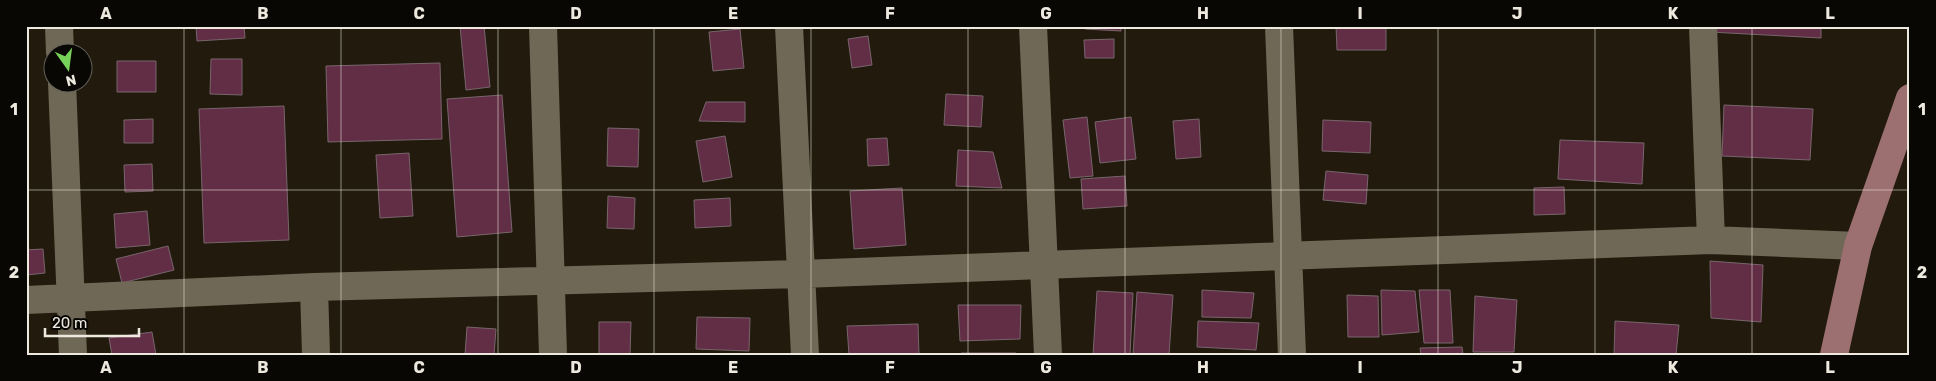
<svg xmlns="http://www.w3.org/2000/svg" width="1936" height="381" font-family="Rubik,sans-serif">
<rect width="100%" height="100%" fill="#221b0d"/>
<!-- building -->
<path fill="#622e46" stroke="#78656c" d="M196 26H244L245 38 197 41Z
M460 26H484L490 87 466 90Z
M1085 26H1121V31L1085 29Z
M1336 26H1386V50H1337Z
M1710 26H1821V38L1710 32Z
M740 29 744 68 713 71 709 32Z
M868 36 872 65 852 68 848 39Z
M1114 39V58H1085L1084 40Z
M211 59H242V95L210 94Z
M117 61H156V92H117Z
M440 63 442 139 328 142 326 66Z
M946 94 983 96 981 127 944 125Z
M502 95 512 232 457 237 447 99Z
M706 102H745V122L699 121Z
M1724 105 1813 109 1810 160 1722 156Z
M284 106 289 240 204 243 199 109Z
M1087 117 1093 176 1070 178 1063 120Z
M1131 117 1136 159 1100 163 1095 122Z
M153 119V143H124V120Z
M1199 119 1201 157 1176 159 1173 121Z
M1323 120 1371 122 1370 153 1322 151Z
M608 128 639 129 638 167 607 166Z
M725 136 732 177 703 182 696 141Z
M887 138 889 165 868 166 867 139Z
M1560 140 1644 143 1642 184 1558 179Z
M958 150 993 152 1002 188 956 186Z
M409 153 413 216 380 218 376 155Z
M152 164 153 191 125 192 124 165Z
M1326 171 1368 175 1366 204 1323 200Z
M1125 176 1127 206 1083 209 1081 179Z
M1564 187 1565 214 1534 215V188Z
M902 188 906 245 854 249 850 191Z
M608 196 635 198 634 229 607 228Z
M730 198 731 226 695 228 694 200Z
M147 211 150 245 116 248 114 214Z
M168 246 174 270 122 283 116 259Z
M43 249 45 273 26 275V250Z
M1710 261 1763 265 1761 322 1711 318Z
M1202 290 1254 293 1251 318 1202 317Z
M1381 290 1415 291 1419 332 1382 335Z
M1419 290H1450L1453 343H1424Z
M1097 291 1133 293 1130 355H1093Z
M1137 292 1173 295 1169 355H1133Z
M1347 295 1378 296 1379 337H1348Z
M1475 296 1517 300 1514 352H1473Z
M958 305H1021L1020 339 960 341Z
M697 317 750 318 749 351 696 349Z
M1198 321 1259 323 1256 350 1197 347Z
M1615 321 1679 325 1676 355H1614Z
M599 322H631L630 355H599Z
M918 324 919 355H849L847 326Z
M467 327 496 329 494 355H465Z
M152 332 156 355H112L109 338Z
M1462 347 1463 355H1421L1420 348Z
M961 353H1016L1017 355H961Z"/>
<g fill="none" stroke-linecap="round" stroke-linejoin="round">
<!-- street -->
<path stroke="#706857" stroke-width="28" d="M59 26 60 52
M543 26 553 355
M789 26 805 355
M1033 26 1048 355
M1279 26 1292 355
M1703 26 1711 240
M62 82 73 355
M314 287 316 355
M26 300 314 287 802 274 1711 240 1858 246"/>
<!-- primary -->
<path stroke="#9c6f71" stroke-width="28" d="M1834 355 1858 246 1910 98"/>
</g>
<!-- grid -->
<path fill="none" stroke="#ede9df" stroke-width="1" stroke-opacity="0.55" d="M184 26V355M341 26V355M498 26V355M654 26V355M811 26V355M968 26V355M1125 26V355M1281 26V355M1438 26V355M1595 26V355M1752 26V355M26 190H1910"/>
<!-- border -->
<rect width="1936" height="381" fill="none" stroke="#090703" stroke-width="55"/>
<!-- north arrow -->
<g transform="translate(68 68) rotate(166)"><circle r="24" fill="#090703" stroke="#64615b"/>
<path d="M0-4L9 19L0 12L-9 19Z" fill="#77d259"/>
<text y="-8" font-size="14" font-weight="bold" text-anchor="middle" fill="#ede9df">N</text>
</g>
<!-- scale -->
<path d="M45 328v8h94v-8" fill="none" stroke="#ede9df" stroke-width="2.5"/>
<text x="52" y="328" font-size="15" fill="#ede9df" stroke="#090703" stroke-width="4" paint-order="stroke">20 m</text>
<rect x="28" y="28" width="1880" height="326" fill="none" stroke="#ede9df" stroke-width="2"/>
<g font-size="16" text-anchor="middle" font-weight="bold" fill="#ede9df">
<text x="106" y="19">A</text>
<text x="263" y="19">B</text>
<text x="419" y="19">C</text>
<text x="576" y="19">D</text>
<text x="733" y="19">E</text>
<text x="890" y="19">F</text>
<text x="1046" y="19">G</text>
<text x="1203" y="19">H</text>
<text x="1360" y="19">I</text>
<text x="1517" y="19">J</text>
<text x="1673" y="19">K</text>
<text x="1830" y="19">L</text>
<text x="14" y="115">1</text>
<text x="1922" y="115">1</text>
<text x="14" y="278">2</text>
<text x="1922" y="278">2</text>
<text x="106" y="373">A</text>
<text x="263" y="373">B</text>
<text x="419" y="373">C</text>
<text x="576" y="373">D</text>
<text x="733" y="373">E</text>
<text x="890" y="373">F</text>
<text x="1046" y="373">G</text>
<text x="1203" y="373">H</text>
<text x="1360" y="373">I</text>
<text x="1517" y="373">J</text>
<text x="1673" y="373">K</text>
<text x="1830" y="373">L</text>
</g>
</svg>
